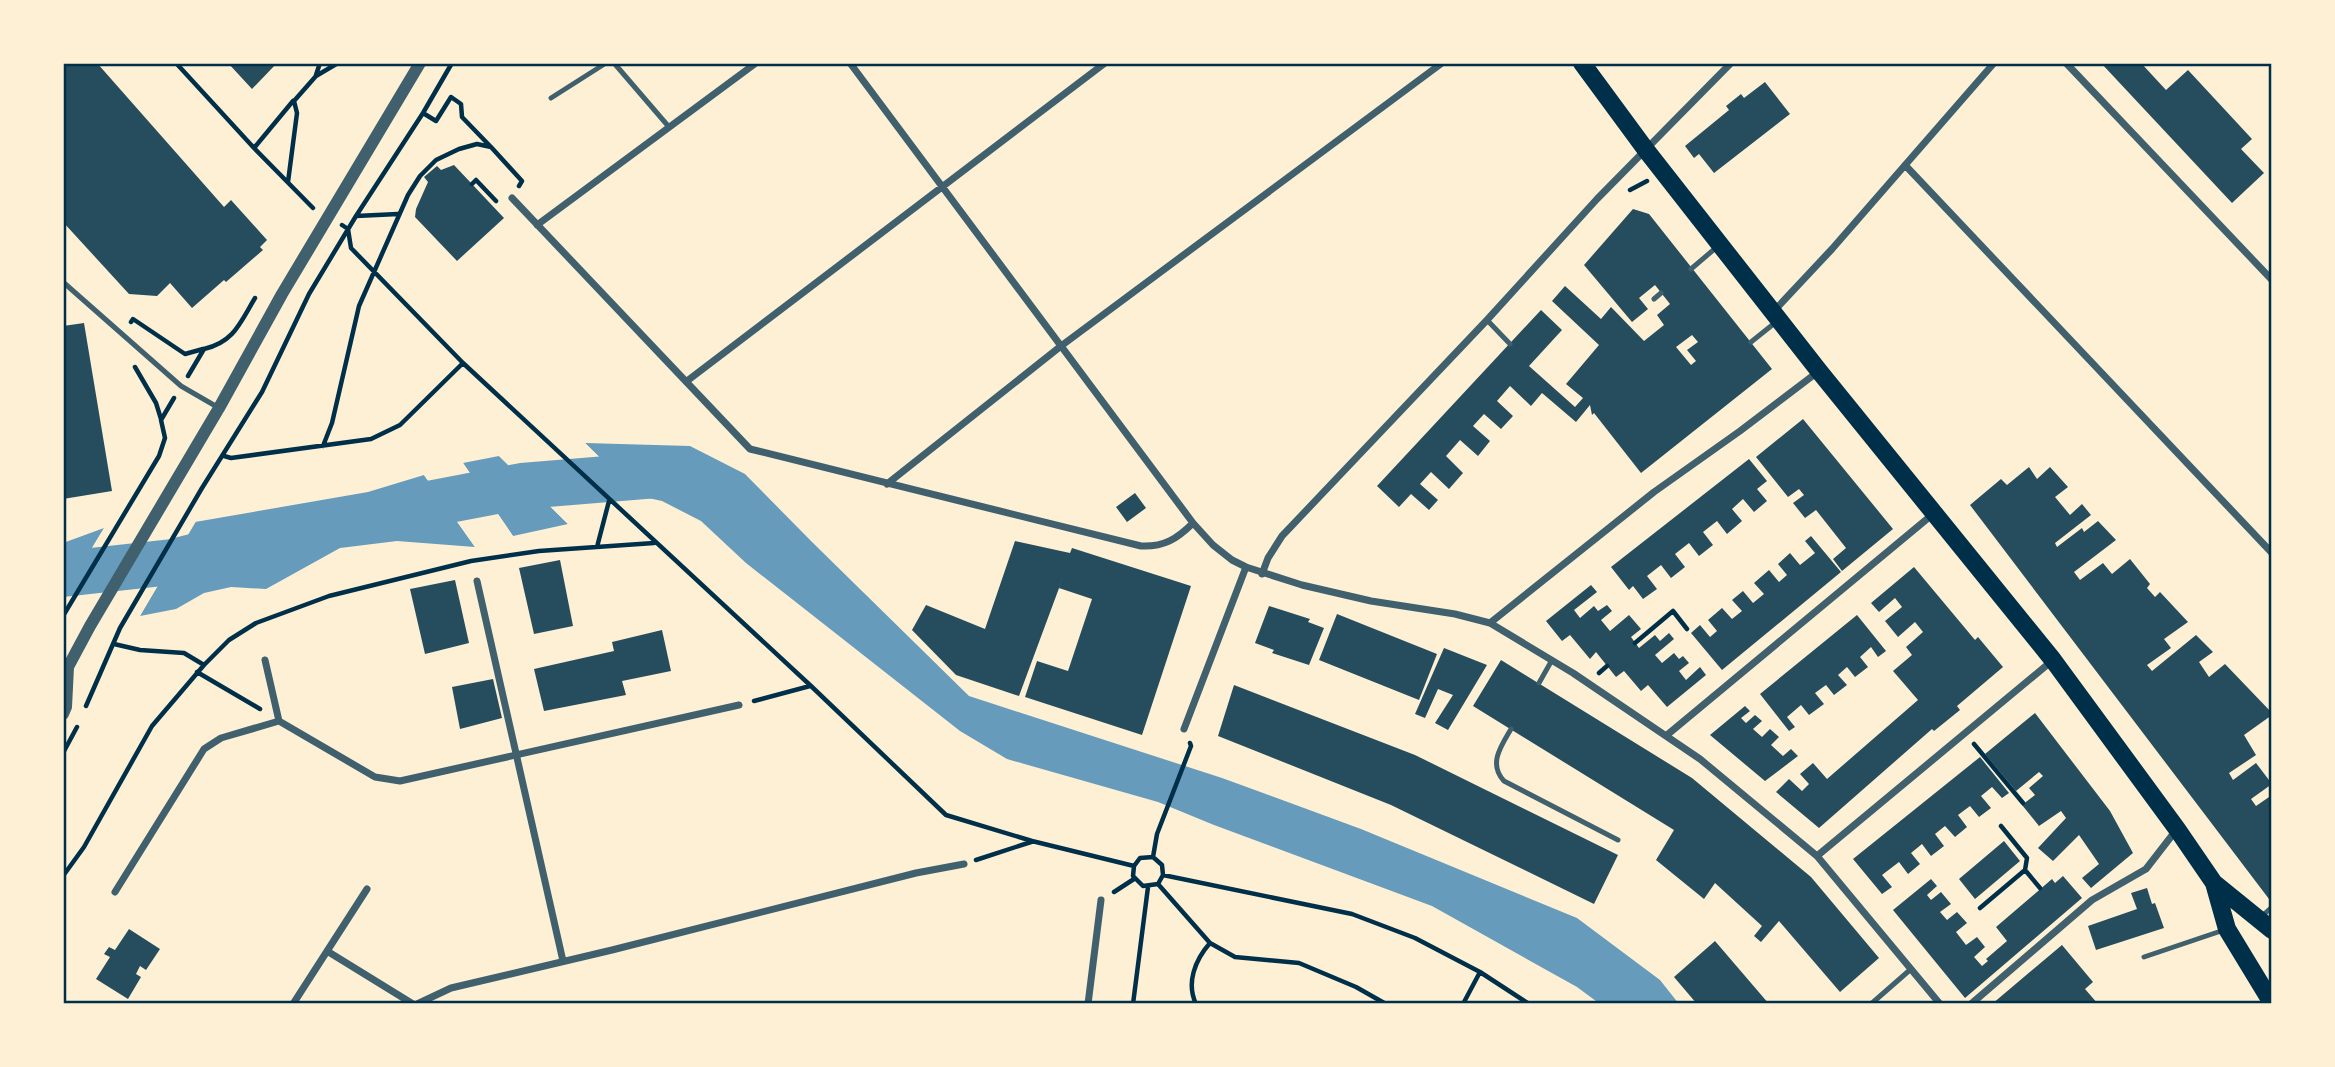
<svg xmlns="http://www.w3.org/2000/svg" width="2335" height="1067" font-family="Arial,sans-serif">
<rect width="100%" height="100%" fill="#fdf0d5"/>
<!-- water -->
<path fill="#669bbc" d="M585 443 690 446 745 474 811 541 969 696 1222 778 1361 829 1577 918 1660 980 1679 1004H1600L1577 987 1432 906 1214 825 1158 802 1007 759 960 731 746 563 701 521 662 501 639 496Z
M499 456 568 524 513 536 463 463Z
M424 475 475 547 397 541 340 548 266 589 231 587 204 593 176 609 140 616 195 522 368 492Z
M104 528 63 596V543Z"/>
<!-- pier -->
<path fill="#fdf0d5" d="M582 443H585L639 496 635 498Z
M503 455 571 523 568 524 499 456Z
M463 463 513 536 510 537 460 465Z
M428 474 478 545 479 546 475 547 424 475Z
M198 518 172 562 138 619 137 615 192 520Z
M106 525 107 530 63 600V596Z"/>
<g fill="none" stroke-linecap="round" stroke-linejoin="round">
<!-- river -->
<path stroke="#669bbc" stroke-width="46" d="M381 513 522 486 681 473
M63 574 172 562 233 547"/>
</g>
<!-- building -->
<path fill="#264d5e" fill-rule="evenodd" d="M63 63H97L224 207 231 200 267 240 260 247 263 250 226 282 224 280 192 308 170 283 157 296 129 294 63 222Z
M228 63H277L252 89Z
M2101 63H2141L2166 90 2188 70 2252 139 2241 149 2264 173 2232 203Z
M1765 82 1790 114 1714 173 1699 154 1694 158 1685 146 1729 110 1726 106 1741 94 1744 98Z
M454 165 504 218 457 261 415 217 416 209 428 182 424 177 437 166 441 170Z
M1633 209 1649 214 1772 369 1641 473 1594 413 1592 415 1590 405 1576 422 1542 393 1531 406 1510 386 1497 401 1513 416 1501 429 1484 414 1473 426 1490 441 1478 456 1460 440 1446 456 1463 473 1449 489 1431 472 1420 484 1438 500 1429 510 1411 494 1399 507 1377 486 1541 310 1562 330 1529 366 1575 407 1583 398 1566 384 1599 345 1552 301 1565 286 1601 319 1611 307 1644 341 1664 325 1657 315 1670 304 1655 285 1639 298 1648 309 1632 322 1584 265ZM1692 335 1698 342 1687 350 1696 361 1691 365 1676 347Z
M84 323 112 491 63 499V326Z
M1803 419 1893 529 1842 571 1833 559 1846 548 1816 510 1805 518 1793 503 1804 495 1799 489 1788 497 1756 457Z
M1749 459 1767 481 1757 489 1767 501 1754 512 1743 499 1732 509 1742 521 1727 534 1717 521 1703 532 1713 545 1699 556 1689 543 1675 554 1685 567 1671 578 1661 565 1647 576 1657 589 1643 599 1633 586 1629 590 1611 567Z
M2029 467 2037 479 2050 467 2068 487 2055 497 2070 515 2082 504 2091 515 2055 543 2057 547 2082 528 2084 532 2098 521 2116 540 2074 572 2080 580 2103 563 2112 574 2130 559 2150 584 2147 588 2155 597 2160 592 2188 622 2164 639 2171 648 2147 665 2152 671 2196 635 2213 652 2199 662 2209 677 2225 664 2272 713V715L2244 735 2256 755 2229 773 2233 780 2256 763 2272 784 2251 799 2256 806 2272 795V897L2269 899 1970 505 2001 479 2007 485Z
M1135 493 1146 508 1127 522 1116 507Z
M1811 536 1841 572 1722 670 1691 633 1700 625 1710 637 1717 631 1708 620 1722 608 1732 619 1742 611 1732 600 1743 591 1753 603 1764 594 1754 583 1769 570 1779 582 1787 575 1778 564 1790 553 1800 565 1815 553 1805 541Z
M1015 541 1070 553 1072 548 1191 586 1142 735 1025 697 1037 661 1068 671 1092 599 1059 588 1065 572 1019 696 956 675 912 630 926 605 985 629Z
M560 560 573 626 534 634 519 568Z
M1914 567 1975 640 1978 637 2003 667 1957 706 1960 710 1934 731 1932 729 1819 828 1776 792 1789 779 1802 791 1809 784 1800 774 1813 763 1827 779 1918 700 1893 671 1912 655 1906 647 1923 632 1915 622 1898 637 1885 621 1902 607 1895 598 1879 612 1871 603Z
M455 580 469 643 425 654 410 589Z
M1591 585 1597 592 1574 610 1580 618 1594 606 1598 611 1607 605 1612 611 1601 620 1610 631 1629 615 1641 629 1631 637 1639 648 1655 635 1660 641 1669 633 1674 639 1655 655 1662 663 1674 653 1679 659 1683 656 1689 663 1679 671 1686 680 1700 667 1706 675 1667 707 1648 685 1641 691 1624 671 1616 677 1596 652 1590 659 1570 635 1562 641 1546 621Z
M1269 606 1310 619 1308 622 1324 628 1309 665 1272 653 1274 650 1255 643Z
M1337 614 1437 654 1419 700 1319 660Z
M1857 615 1886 651 1878 657 1871 647 1860 657 1868 667 1855 677 1847 667 1838 675 1847 685 1834 695 1826 685 1815 693 1824 704 1809 715 1801 705 1787 717 1795 727 1789 731 1760 694Z
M662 630 671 671 622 681 626 695 544 711 534 669 614 651 612 642Z
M1444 648 1487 665 1448 730 1435 723 1453 695 1438 689 1425 718 1415 714Z
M1501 660 1692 778 1811 877 1879 958 1840 992 1779 921 1761 942 1754 936 1762 926 1715 883 1704 899 1656 860 1674 830 1473 706Z
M493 679 502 718 460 729 452 687Z
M1234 685 1415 755 1618 855 1594 904 1391 805 1218 736Z
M1745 706 1750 711 1741 718 1746 723 1755 715 1762 721 1753 729 1762 737 1770 729 1779 737 1771 745 1783 756 1791 749 1798 756 1765 781 1710 735Z
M2035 713 2110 811 2133 853 2091 888 2082 878 2099 864 2079 835 2053 861 2038 848 2066 818 2061 811 2039 826 2022 805 2035 795 2029 788 2043 776 2039 772 2016 791 1985 754Z
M1980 757 2009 793 2002 798 1992 787 1981 796 1991 808 1979 817 1970 806 1958 815 1967 827 1955 837 1945 826 1935 834 1944 846 1931 856 1922 844 1911 853 1920 864 1908 874 1899 862 1882 875 1892 887 1882 894 1853 859Z
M2004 841 2020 861 1975 899 1959 879Z
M2063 876 2082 898 1965 998 1893 910 1931 879 1937 886 1927 895 1931 900 1941 892 1951 904 1940 912 1947 920 1957 912 1967 923 1956 932 1966 945 1977 937 1985 947 1974 957 1982 966 1988 961 1986 959 2007 941 1996 927 2052 879 2055 883Z
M2147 888 2152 904 2155 903 2164 928 2096 950 2088 926 2137 909 2131 893Z
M129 929 160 949 146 970 140 966 136 974 141 977 128 999 96 979 110 957 104 954 109 947 115 950Z
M1715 941 1769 1004H1697L1674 977Z
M2062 945 2093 982 2085 989 2098 1004H1992Z"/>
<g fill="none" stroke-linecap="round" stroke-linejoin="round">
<!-- path -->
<path stroke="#003049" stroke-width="4.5" d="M176 63 254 148 313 208
M316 75 320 63
M423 113 436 121 451 97 461 104 462 117 490 146
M254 148 293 101
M288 182 297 113 294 101 316 76 338 63
M472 184 476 180 496 201
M1630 190 1647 181
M356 216 398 214
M342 225 348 229 351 248 463 363 811 686 946 815 1032 841 1134 866 1133 876 1143 886 1158 884 1163 875 1352 914 1415 938 1480 972 1529 1004
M131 322 133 319 185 354 203 349
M135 367 156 403 161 419
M188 376 204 349C234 342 240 323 255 298
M323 446 332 423 359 306 408 195 420 176 436 160 459 149 477 144 491 147 522 181 519 186
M224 456 231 458 371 439 400 425 463 363
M597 547 609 501
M63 616 159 456 165 438 161 420 174 398
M1635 643 1673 611 1687 629
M114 644 140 650 184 653 204 665
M197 672 260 709
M1599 673 1607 666
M754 701 810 686
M86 706 120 628 202 488 262 392 309 294 356 216 423 113 452 63
M1974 744 2023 803
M63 753 77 727
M2001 826 2027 858 2025 870 2040 888
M976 860 1031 842
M1134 866 1140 858 1153 857
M1163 875 1162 865 1153 857 1157 834 1191 746 1190 743
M63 876 84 847 152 726 204 665 229 640 256 623 329 596 471 561 539 551 654 543
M1158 884 1210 943 1235 957 1299 963 1356 987 1386 1004
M1114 892 1134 879
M1980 908 2025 870
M1133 1004 1148 887
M1196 1004C1186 983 1195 960 1210 943
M1463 1004 1480 972"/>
<!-- service -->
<path stroke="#3f606c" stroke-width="5" d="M614 63 669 127
M551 98 606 63
M1691 269 1718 246
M63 282 181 386 219 408
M1654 299 1661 293
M1487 320 1510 344
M1751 342 1776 322
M1539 683 1552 660
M1511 729C1501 746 1488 764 1504 781L1618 840
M2262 916 2272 907
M2144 957 2224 930
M1871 1004 1911 969"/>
<!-- minor -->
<path stroke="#3f606c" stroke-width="7" d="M850 63 1193 523 1213 545 1232 560 1246 567 1302 585 1371 601 1455 614 1490 623 1573 673 1700 759 1817 856 1940 1004
M2066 63 2272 280
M1905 165 2272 553
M512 198 750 449 1141 546C1164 547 1177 539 1193 523
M537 225 756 63
M1774 311 1832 249 1994 63
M687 381 1105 63
M887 484 1061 346 1442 63
M1262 574 1268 558 1282 536 1487 320 1597 199 1731 63
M477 581 563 961
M1490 623 1654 492 1740 431 1819 371
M265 660 279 721
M1184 729 1246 567
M1667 735 1933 514
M1817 856 2053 660
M115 892 204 749 221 738 279 721 375 777 400 781 739 705
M327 951 413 1004
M293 1004 367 889
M417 1004 451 988 612 950 916 873 964 864
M1088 1004 1101 900
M1971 1004 2092 900 2146 869 2177 829"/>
<!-- tertiary -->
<path stroke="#3f606c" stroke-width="12" d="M63 671 68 667 90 626 219 408 282 294 420 63
M63 714 66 707 68 667"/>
<!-- primary -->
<path stroke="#003049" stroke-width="18" d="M1582 63 1646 150 1819 371 2053 660 2177 829 2214 883 2272 930
M2214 883 2227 929 2272 1003"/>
</g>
<!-- border -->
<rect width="2335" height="1067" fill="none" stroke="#fdf0d5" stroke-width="130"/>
<rect x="65" y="65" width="2205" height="937" fill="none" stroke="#003049" stroke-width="2.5"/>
</svg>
